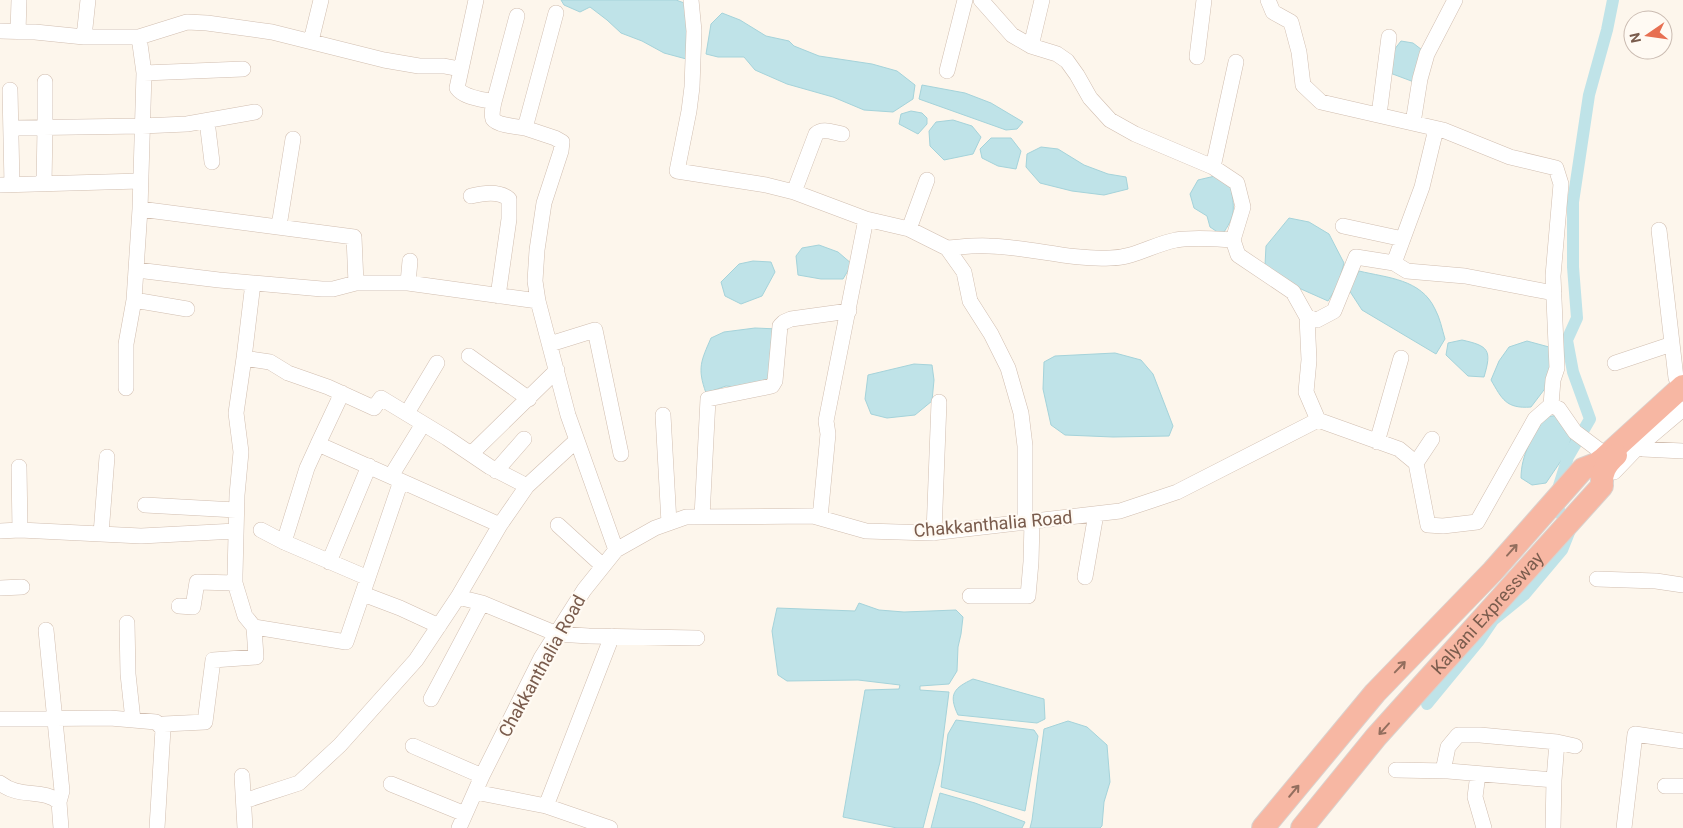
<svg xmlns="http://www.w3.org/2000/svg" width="1683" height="828" font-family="Roboto,sans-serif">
<rect width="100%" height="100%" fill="#fdf6ec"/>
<!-- water -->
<path fill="#bfe3e8" stroke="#a5d3da" d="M561 0H676L687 4 690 60 664 53 642 41 621 33 607 20 590 7 580 12 564 5Z
M722 13 740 20 766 36 789 41 794 46 819 56 872 64 897 71 915 85 913 99 893 112 864 110 833 97 787 84 755 70 744 57H718L706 54 711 24Z
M1401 41 1413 43 1426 53 1414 82 1390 73V55Z
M922 85 965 93 991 103 1023 122 1017 129 1006 130 919 99Z
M911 111 922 113 927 118V124L918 134 899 124 901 114Z
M953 120 972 126 981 137 973 154 944 160 930 146 929 131 936 122Z
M991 138H1011L1021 151 1016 169 998 166 982 158 980 149Z
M1041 147 1058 149 1084 165 1108 174 1126 177 1128 189 1104 195 1072 191 1040 183 1026 167 1027 154Z
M1215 176 1231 188C1235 211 1235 216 1222 235L1210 227 1207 216 1194 208 1190 194 1198 180Z
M1289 218 1309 222 1329 234 1344 263 1338 285 1328 301 1292 285 1265 265 1266 246Z
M819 245 838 252 852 264 843 279H821L798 275 796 256 802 248Z
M753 261 771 262 775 272 762 296 741 304 725 296 721 282 739 264Z
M1359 271C1388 278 1421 279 1435 309 1440 318 1442 329 1445 339L1436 354 1362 310 1349 290Z
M755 328 778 329 781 340 766 384 745 388 726 386 706 393C697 368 701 361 711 338L724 332Z
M1462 340C1489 346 1492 350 1484 377L1468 376 1446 355 1448 343Z
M1527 341 1549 347 1551 363 1547 386 1531 407C1506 409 1502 399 1491 380L1499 361 1509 347Z
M1115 353 1141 360 1153 374 1173 426 1169 436 1113 437 1065 435 1051 425 1043 389 1044 362 1055 356Z
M914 364 932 365 934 380 932 401 915 415 887 418 871 414 865 399 868 375Z
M1559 415 1573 433 1567 452 1546 483 1532 485 1521 478C1521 456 1532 435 1546 417Z
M859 603 879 610 904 612 956 610 963 617 961 634 958 647 957 671 949 684 920 686V690L949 692 940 762 923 828H897L843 817 865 690 899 689 900 685 858 680 787 681 778 675 772 631 777 608 855 611Z
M973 679 1044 699 1045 719 1037 723 958 715C948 694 954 688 973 679Z
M956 720 1034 730 1038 736 1025 811 941 787 948 734Z
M1068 721 1087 727 1107 745 1110 782 1104 802 1102 826 1100 828H1030L1032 820 1044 729Z
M940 793 975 803 1025 822 1022 828H931Z"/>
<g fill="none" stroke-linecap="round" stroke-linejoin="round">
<!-- canal -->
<path stroke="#bfe3e8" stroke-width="12" d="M1427 704 1478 642 1493 620 1525 594 1562 550 1570 530 1556 505 1557 492 1568 457 1590 419 1573 372 1567 340 1577 318 1573 267V202L1589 95 1607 30 1613 0"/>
<defs>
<path id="minor" d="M476 0 457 88C464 98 482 99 494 102
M691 0 694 31 692 87 689 111 677 171 766 185 794 192 866 219 909 229 947 248 964 272 970 301 991 334 1008 368 1021 413 1025 446V523
M981 0 1012 35 1031 46 1057 54 1067 61 1077 75 1090 98 1110 120 1135 134 1213 167 1237 183 1243 207 1233 240 1238 255 1293 292 1307 317 1309 360 1306 392 1318 420 1399 449 1416 463 1428 525 1443 526 1477 522 1535 419 1551 405 1559 409 1575 432 1599 450
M1268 0 1273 12 1291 22 1299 52 1303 85 1321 102 1443 130 1510 157 1556 168 1561 184 1553 276 1557 368 1553 380 1551 405
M556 13 525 128 555 138 562 142 561 151 544 203 537 250 535 281 538 301 568 415 616 550
M517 16 494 102C493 107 491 114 493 119 497 125 518 127 525 128
M0 31 35 32 84 37H139L187 22 207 23 272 32 384 60 419 66H444L460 69
M18 32 19 0
M84 37 88 0
M311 41 321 0
M1031 46 1042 0
M1197 57 1204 0
M947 71 965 0
M144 73 243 69
M10 90 12 185
M1379 115 1389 37
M207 121 212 162
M1413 123 1420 79 1427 54 1455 0
M11 128 142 126 187 124 255 112
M1213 167 1236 62
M44 184 45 128V82
M0 185 140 181
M794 192 816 134C823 127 834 133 842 134
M471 196C483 193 500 191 509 199V219L498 296
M140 209 354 237 356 283
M279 226 293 139
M1343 226 1403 239
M909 229 927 180
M1659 230 1676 378
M947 248C961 247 976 245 989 246 1030 247 1070 260 1110 258 1134 258 1154 244 1176 240 1195 237 1215 239 1233 240
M410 261 408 283 538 301
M1394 263 1407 271 1465 276 1554 293
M137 270 219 280 322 289H333L356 283H408
M134 300 187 309
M1307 317 1317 320 1334 311 1356 257 1394 263 1422 187 1436 129
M550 344 595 330 621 454
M469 356 529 399
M244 358 270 362 288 373 328 387 374 408 381 398 447 438 490 467 527 486
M1615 363 1672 344
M126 388V344L134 300 140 209 144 73 139 37
M407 413 437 363
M663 415 669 523
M1377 442 1401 358
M318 444 342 393
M1638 447 1643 449 1683 451
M471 454 557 370
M1416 463 1432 439
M19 467 20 530
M496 471 524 439
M1614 472 1638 447 1683 409
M391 476 423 424
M145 505 236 510
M702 517 708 399 772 386 775 381 780 326 784 322 791 319 849 311
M820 518 828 434 826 421 866 219
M558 525 603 566
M261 530 284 542 368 578
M0 531 20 530 141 536 236 531
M934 533 939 402
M101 534 107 457
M284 542 307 468 318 444 500 525
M329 562 369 466
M1085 577 1096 514
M1597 579 1656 581 1683 585
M0 588 22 587
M363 594 400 608 439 626
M970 596H1028L1031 562 1032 522
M458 597 482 603 557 634 589 636 697 638
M179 606 193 607 197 582 235 583
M127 623 128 674 133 720
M254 627 346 642 401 481
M46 630 62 791 59 802
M431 699 482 603
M0 719 110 718 156 722 163 729 157 828
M160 726 164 724 205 722 213 660 256 657 254 627 245 616 235 583V575L237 495 241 452 236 413 244 358 253 283
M413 746 482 776
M1396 770 1448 771 1554 780
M1443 771 1448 747 1458 735H1480L1557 742 1575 746
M1478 774 1475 797 1484 828
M242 776 245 828
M0 783C20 799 43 788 59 802L61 828
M391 784 465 814
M1665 786H1683
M475 792 546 806 610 828
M244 801 299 783 340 745 416 660 458 597 500 525 527 486 577 440
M546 806 612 636
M459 828 482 776 541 658 584 590 616 550 655 528 686 517 813 516 866 531 931 533 1120 511 1177 492 1318 420
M1553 828 1554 780 1557 742
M1624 828 1635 734 1683 741"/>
<g id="highway">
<path d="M1263 828 1375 693 1493 571 1583 469 1596 464 1604 458 1683 386"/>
<path id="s1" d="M1302 828 1376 737 1602 486C1601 472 1606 464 1616 455"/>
</g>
</defs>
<!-- minor casing -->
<use href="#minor" stroke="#d1beb0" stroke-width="16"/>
<!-- highway casing -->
<use href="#highway" stroke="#dad1cd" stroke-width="24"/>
<!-- minor -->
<use href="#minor" stroke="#fff" stroke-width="15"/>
<!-- highway -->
<use href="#highway" stroke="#f7b7a3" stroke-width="22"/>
</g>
<!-- one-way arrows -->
<defs><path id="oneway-shaft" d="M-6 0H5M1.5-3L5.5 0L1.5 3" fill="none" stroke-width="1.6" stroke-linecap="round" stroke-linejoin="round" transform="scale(1.25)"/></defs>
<g stroke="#936e5e">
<use href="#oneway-shaft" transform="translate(1512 550) rotate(-48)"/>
<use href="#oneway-shaft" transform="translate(1400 667) rotate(-46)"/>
<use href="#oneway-shaft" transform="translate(1384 729) rotate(132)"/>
<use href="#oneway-shaft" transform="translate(1294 791) rotate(-50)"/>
</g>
<g text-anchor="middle" stroke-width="4.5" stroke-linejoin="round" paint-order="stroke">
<!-- street labels -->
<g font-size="18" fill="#7a5c4d" stroke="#fffaf3">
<text transform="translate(993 524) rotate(-5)" y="6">Chakkanthalia Road</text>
<text dy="6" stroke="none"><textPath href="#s1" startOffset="284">Kalyani Expressway</textPath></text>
<text transform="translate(542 666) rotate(-61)" y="6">Chakkanthalia Road</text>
</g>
</g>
<!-- north arrow -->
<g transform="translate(1648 35) rotate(257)"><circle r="24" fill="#fffaf3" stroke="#cabbb1"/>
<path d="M0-4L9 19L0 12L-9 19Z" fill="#e76f51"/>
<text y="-8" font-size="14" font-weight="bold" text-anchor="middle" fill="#7a5c4d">N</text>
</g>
</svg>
